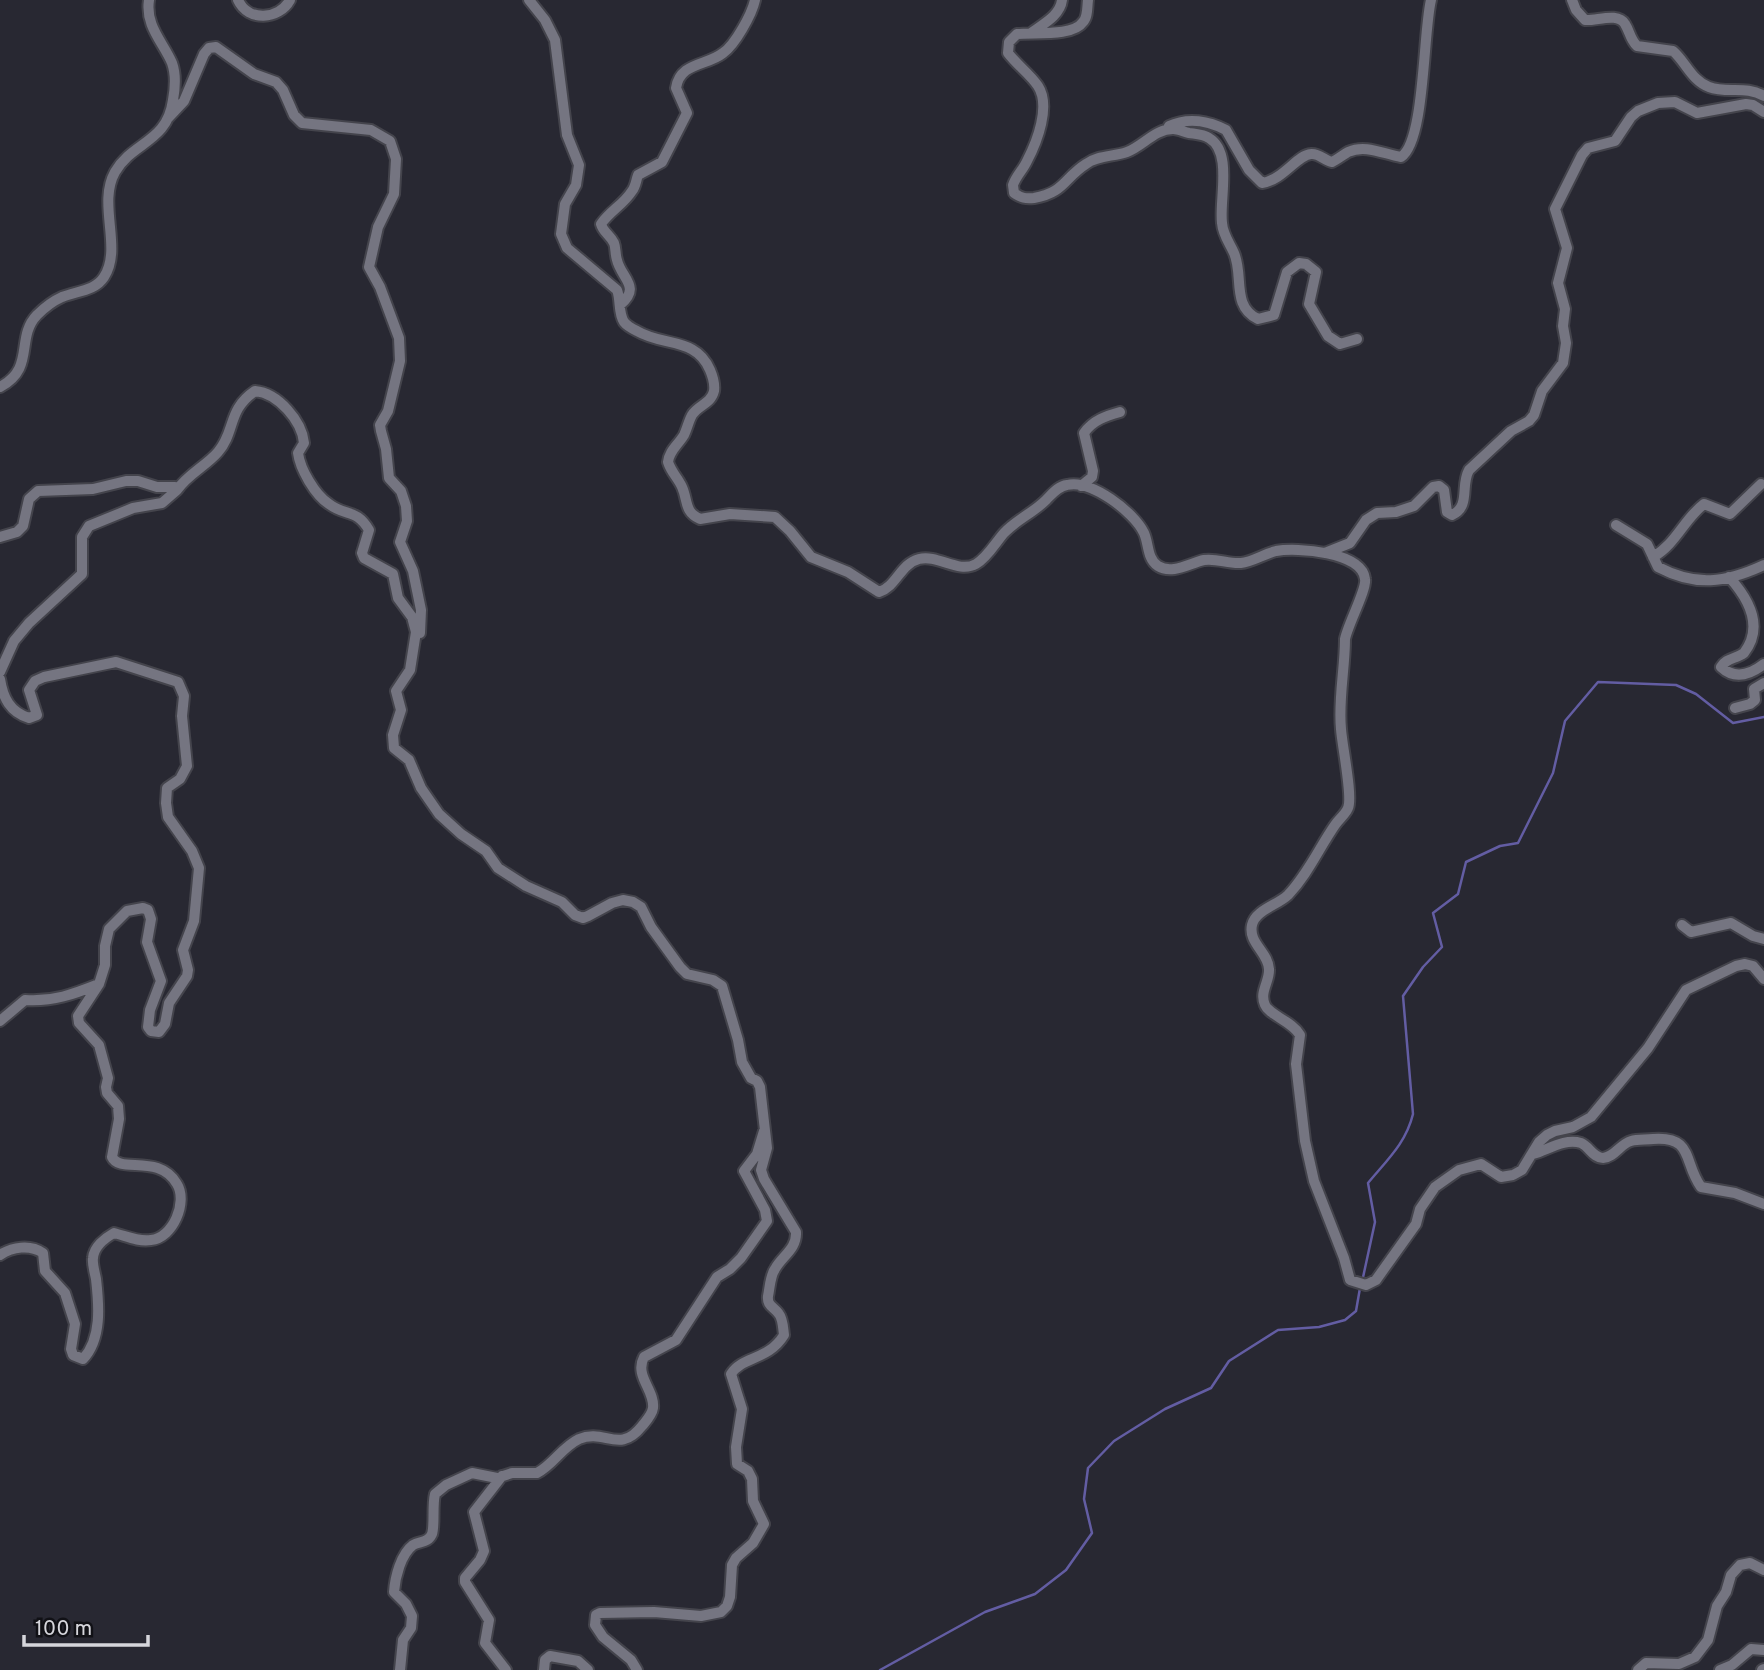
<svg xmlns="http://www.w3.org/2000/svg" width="1764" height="1670" font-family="Overpass,sans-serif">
<rect width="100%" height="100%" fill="#282832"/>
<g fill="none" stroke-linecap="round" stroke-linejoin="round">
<!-- stream -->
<path stroke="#635da3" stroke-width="2.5" d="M1362 1282 1375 1222 1368 1183C1387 1160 1406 1143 1413 1114L1403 996 1423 967 1442 947 1433 913 1458 894 1466 862 1500 846 1518 843 1553 773 1565 721 1598 682 1676 685 1696 694 1733 723 1764 717
M880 1670 985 1612 1035 1594 1066 1570 1092 1533 1084 1499 1088 1468 1114 1441 1165 1409 1211 1388 1229 1361 1278 1330 1319 1327 1345 1320 1356 1311 1360 1288"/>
<defs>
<path id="minor" d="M238 0C248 22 279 20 290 0
M529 0 545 20 555 40 567 135 579 165 576 185 565 204 561 234 567 248 617 290C621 300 618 313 624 322 627 326 633 329 637 331 664 347 696 337 710 370 713 377 715 384 714 391 711 404 698 405 692 415 689 420 687 429 684 435 678 445 669 451 668 462 671 472 678 478 682 487 688 500 684 512 700 519L730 514 775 517 790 531 811 557 848 572 879 592C897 586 900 564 919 559 938 554 958 574 976 564 987 558 996 542 1004 533 1016 520 1033 513 1046 500 1052 494 1058 486 1067 485 1091 479 1134 512 1144 533 1149 544 1147 559 1158 566 1172 575 1190 563 1204 560 1217 558 1228 564 1241 563 1252 562 1264 554 1276 551 1297 547 1362 552 1365 579 1367 589 1348 624 1345 639 1345 669 1338 700 1341 729 1342 745 1353 797 1348 808 1345 815 1339 819 1335 825 1319 848 1308 874 1288 895 1278 905 1255 910 1252 925 1248 943 1268 952 1269 969 1270 981 1259 992 1265 1005 1269 1015 1292 1021 1300 1035L1296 1064 1305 1141 1314 1181 1344 1258 1350 1280 1366 1285 1376 1280 1416 1224 1420 1209 1435 1187 1459 1170 1481 1164 1501 1177 1513 1175 1522 1170 1539 1142 1547 1135 1555 1131 1573 1127 1591 1117 1648 1048 1686 990 1736 966 1745 964 1753 966 1764 979
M1088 0C1087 7 1088 17 1083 22 1073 37 1033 32 1017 34L1009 42 1008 53C1017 65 1030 74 1038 86 1051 106 1037 142 1027 161 1023 170 1016 176 1013 185L1014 193C1021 198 1026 199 1034 198 1064 193 1064 178 1086 164 1098 155 1113 157 1127 152 1143 146 1155 129 1173 129 1178 129 1184 132 1189 133 1195 134 1203 134 1209 138 1233 152 1219 200 1222 223 1223 235 1229 242 1234 253 1244 276 1231 306 1258 319L1274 315 1287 272 1299 263 1306 264 1316 272 1309 304 1328 336 1340 344 1357 339
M1572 0 1576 10 1585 20C1597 21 1618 12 1625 24 1630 32 1630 39 1637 46L1673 51C1685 61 1692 81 1709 87 1727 94 1746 85 1764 96
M1031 33C1043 24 1060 16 1062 0
M168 118 184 101 204 54 209 48 216 47 254 74 276 82 283 90 294 115 302 123 371 130 390 141 396 159 394 194 378 227 369 267 380 287 399 338 400 361 388 411 380 425 381 431 386 449 389 478 401 491 406 506 407 521 400 542 413 571 421 610 420 633
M1169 126C1188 117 1209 121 1226 130L1249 170 1262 183C1283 180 1297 155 1311 154 1319 153 1325 161 1332 162 1338 159 1343 155 1348 152 1366 144 1383 154 1401 157 1425 142 1423 32 1431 0
M620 305C642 287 621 278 617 260 615 254 616 248 614 243 610 235 603 232 601 224 610 211 624 204 632 191 636 186 636 180 638 175L662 162 687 113 676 88C680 62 707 66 723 53 735 45 752 14 755 0
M0 387C36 368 15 338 37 315 44 308 53 301 62 297 77 291 95 291 104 277 123 248 97 204 115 172 133 141 167 143 173 100 175 89 176 74 172 63 163 42 145 26 149 0
M1081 486 1092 477 1093 471 1084 433C1093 420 1106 416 1120 412
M177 490C188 474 206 466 218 452 236 431 227 410 255 391 278 393 302 421 304 443L298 453C300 469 315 495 329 504 346 517 356 508 369 530L362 553 364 558 393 574 398 598 412 617 416 632 410 670 396 691 401 710 393 735 394 748 409 760 421 788 439 814 461 834 486 851 498 868 526 886 562 902 575 915 583 918 588 916 612 903 623 900 633 902 641 907 651 927 680 967 687 974 713 980 722 986 738 1040 742 1062 751 1078 757 1081 760 1087 767 1148 761 1170 764 1179 796 1232C797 1249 782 1256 775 1269 770 1276 770 1287 768 1296 767 1306 773 1306 779 1314 783 1319 783 1328 784 1335 768 1361 742 1356 731 1374L742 1409 736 1447 737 1464 748 1471 752 1479 753 1501 764 1524 753 1543 736 1558 732 1565 730 1597 727 1606 721 1612 701 1616 654 1612 600 1613 596 1615 595 1625 603 1637 631 1660 637 1670
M1616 525 1647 544 1658 567C1696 587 1725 583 1764 565
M0 537 17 532 23 526 29 499 38 491 93 489 126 481H138L157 487H175L177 490 162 503 133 508 89 526 82 537V574L29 623 14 641 0 672
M1325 553 1350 543 1366 520 1377 513 1396 512 1414 506 1433 487 1439 486 1444 490 1447 512 1452 515C1471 506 1460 486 1469 470L1511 431 1529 421 1534 415 1542 391 1563 363 1566 343 1563 326 1565 309 1558 283 1567 248 1555 209 1582 155 1588 148 1615 141 1631 117 1638 111 1658 103 1675 102 1697 113 1746 104 1753 105 1764 112
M1653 557C1676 544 1684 519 1704 504L1730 514 1761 484
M1729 577C1749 599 1764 627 1744 653 1736 659 1726 658 1721 667 1735 680 1750 675 1764 664
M0 679C3 698 10 712 29 718L37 715 29 690 35 681 44 677 116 662 178 682 184 696 182 716 187 766 180 779 167 788 166 803 168 817 192 851 199 868 194 921 183 950 188 970 187 976 169 1003 165 1024 159 1032 151 1031 148 1027 150 1010 161 981 147 942 151 919 148 910 143 908 127 911 109 929 105 946V965L99 984 78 1016 79 1023 99 1045 108 1078 106 1087 107 1093 118 1106 119 1119 112 1157C120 1174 159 1153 177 1184 188 1202 173 1238 151 1240 138 1242 126 1236 114 1233 105 1238 94 1247 93 1258 92 1264 95 1273 96 1279 99 1305 102 1339 83 1359L73 1355 71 1349 75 1324 65 1293 45 1271 43 1253C30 1244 12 1247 0 1255
M1735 708 1750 704 1755 700 1754 689 1764 683
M1682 925 1691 932 1731 923 1753 936 1764 939
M0 1021 25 1000C53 1002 74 994 99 984
M1533 1154C1548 1150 1564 1138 1581 1143 1589 1146 1593 1158 1603 1158 1615 1157 1620 1144 1631 1141 1638 1139 1646 1140 1653 1139 1694 1136 1683 1162 1701 1187L1735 1193 1764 1204
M502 1476 474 1512 484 1551 480 1560 465 1578V1582L489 1620 485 1643 506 1670
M400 1670 403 1640 411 1628 412 1616 406 1604 394 1592C395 1577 401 1554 413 1545 420 1541 428 1543 432 1534 435 1525 432 1506 435 1494L446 1485 472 1473 497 1478 512 1473H537C553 1465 562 1447 579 1439 605 1428 619 1455 642 1426 646 1421 652 1415 653 1408 655 1390 634 1376 644 1357L676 1340 717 1277 730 1269 741 1258 767 1221 765 1210 744 1171 757 1154 764 1131
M544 1670 545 1660 550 1656 578 1661 588 1670
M1638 1670 1646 1663 1679 1664 1695 1657 1708 1640 1717 1606 1726 1592 1731 1575 1740 1565 1750 1563 1764 1570
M1720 1670 1732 1665 1751 1649 1764 1650
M1762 1670 1764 1669"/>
</defs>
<!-- minor casing -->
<use href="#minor" stroke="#44444c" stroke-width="14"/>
<!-- minor -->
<use href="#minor" stroke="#757581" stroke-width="10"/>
</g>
<!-- scale -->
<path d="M24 1635v10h124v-10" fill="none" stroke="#d6d6dc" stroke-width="3.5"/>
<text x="35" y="1635" font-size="21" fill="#d6d6dc" stroke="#111116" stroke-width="5" paint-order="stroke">100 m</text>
</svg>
